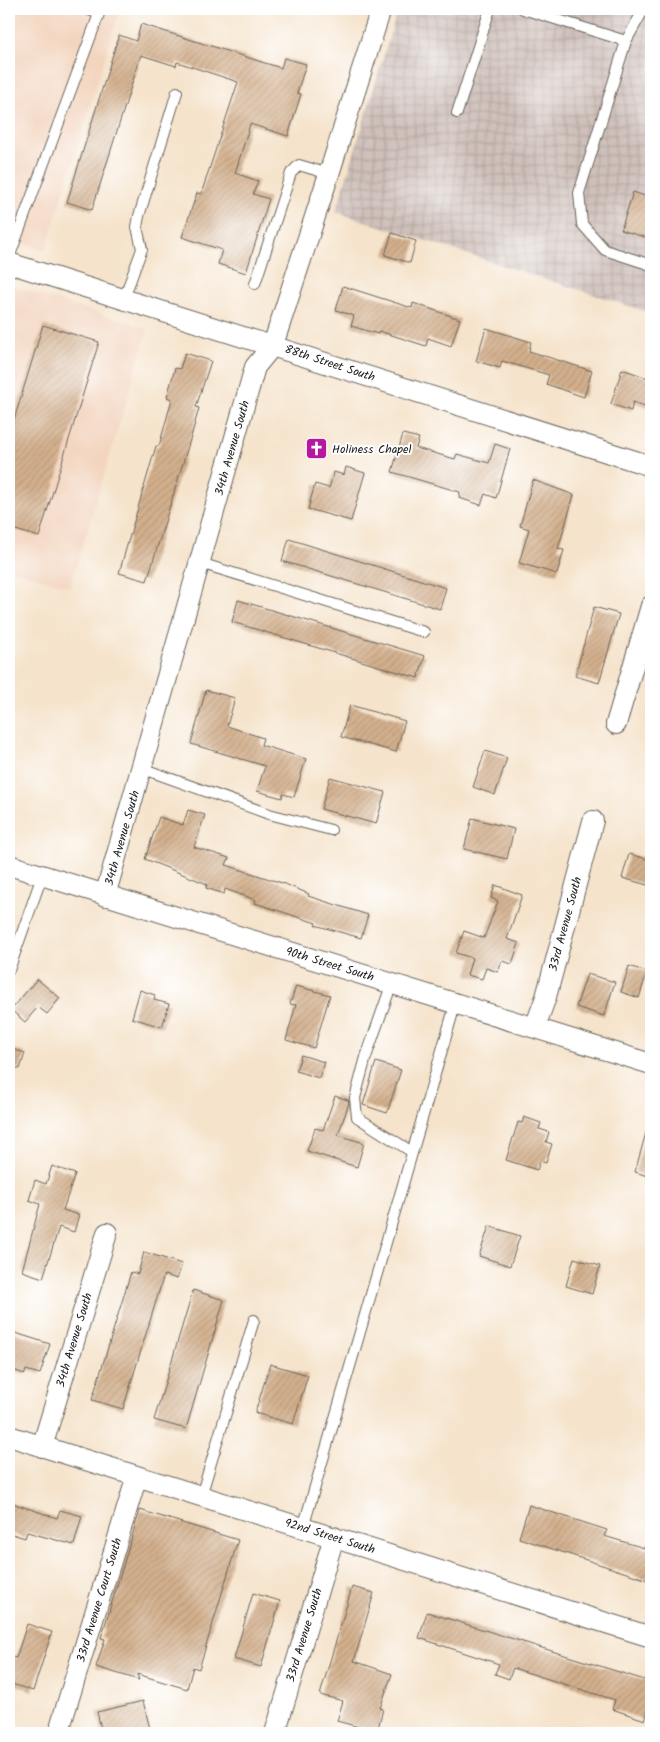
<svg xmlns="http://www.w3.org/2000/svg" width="660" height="1742" font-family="Kalam,sans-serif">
<defs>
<pattern id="industrial-grid" width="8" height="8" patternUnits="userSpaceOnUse" patternTransform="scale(1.25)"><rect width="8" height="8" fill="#cfc0ba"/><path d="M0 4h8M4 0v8" fill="none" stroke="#b1a49f"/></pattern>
<pattern id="building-hatch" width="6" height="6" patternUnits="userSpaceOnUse" patternTransform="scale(1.25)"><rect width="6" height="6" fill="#d3b08d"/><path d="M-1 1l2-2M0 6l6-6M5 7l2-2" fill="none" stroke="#b59779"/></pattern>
</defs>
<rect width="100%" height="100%" fill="#fff"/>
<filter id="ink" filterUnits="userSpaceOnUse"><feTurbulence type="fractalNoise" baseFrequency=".02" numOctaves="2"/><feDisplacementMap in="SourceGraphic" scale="10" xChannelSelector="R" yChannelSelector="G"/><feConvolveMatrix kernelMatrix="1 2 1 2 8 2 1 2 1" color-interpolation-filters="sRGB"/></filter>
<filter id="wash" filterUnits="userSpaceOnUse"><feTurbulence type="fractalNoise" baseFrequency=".0096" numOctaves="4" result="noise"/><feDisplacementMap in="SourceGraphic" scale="20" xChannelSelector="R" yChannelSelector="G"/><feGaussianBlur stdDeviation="1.12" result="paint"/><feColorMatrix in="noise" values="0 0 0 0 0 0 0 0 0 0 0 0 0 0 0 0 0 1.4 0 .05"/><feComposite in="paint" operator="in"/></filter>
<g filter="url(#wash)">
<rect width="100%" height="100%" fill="#f5e3cb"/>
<!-- built -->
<path fill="#f3d4be" d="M9 9H120L46 250 9 239Z
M9 285 148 329 70 587 9 569Z"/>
<!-- industrial -->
<path fill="url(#industrial-grid)" d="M398 9H651V313L336 212Z"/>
<g id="blocks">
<!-- building -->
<path fill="url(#building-hatch)" d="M141 24 281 68 284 58 306 64 297 93 301 94 288 136 250 124 237 167 235 173 258 181 253 194 269 199 246 273 218 264 222 250 182 237 197 193 201 194 238 82 177 62 176 66 141 55 92 210 67 202 119 35 136 41Z
M633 192 651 198V239L621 230Z
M392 233 416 241 410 263 385 255Z
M343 286 412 308 413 303 460 319 451 346 428 338 426 346 379 331 378 334 351 326 354 316 336 310Z
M43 325 99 342 39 537 9 528V436Z
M486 328 531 342 529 351 592 371 584 397 546 384 549 375 502 361 500 368 476 361Z
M185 353 211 361 196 407 199 408 193 430 147 581 119 573 156 446H159L164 428 172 399 167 397 175 368 180 369Z
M622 369 651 379V408L633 402 631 411 611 404Z
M403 434 419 438 416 448 455 459 457 454 489 463 495 444 510 449 496 498 485 494 481 505 459 498 460 492 392 472Z
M346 467 365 473 351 521 308 509 315 484 329 488 334 472 344 475Z
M533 480 574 495 558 549 564 550 557 574 519 563 529 529 520 526Z
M289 539 446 588 440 609 282 561Z
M238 600 425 656 418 678 232 622Z
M594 607 619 614 599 683 575 676Z
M206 690 235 698 227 726 263 738 261 745 306 759 294 797 283 794 282 798 257 791 265 766 191 744Z
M350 705 405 721 396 752 341 737Z
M485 751 507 758 495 795 473 787Z
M330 777 385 792 376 824 321 809Z
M188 810 205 815 194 847 229 858 226 865 285 884 309 894 308 896 368 915 361 938 315 925 316 923 255 903 256 900 225 889 224 894 206 888 207 884 145 859 159 817 183 825Z
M472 818 514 829 507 859 464 849Z
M629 854 651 860V886L622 878Z
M495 885 522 895 507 939 519 943 512 964 502 961 498 972 486 968 482 979 467 975 472 958 456 953 464 931 484 938 498 901 491 898Z
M629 966 647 972 639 998 621 992Z
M587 974 615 982 604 1016 576 1007Z
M37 979 60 998 47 1014 38 1007 25 1022 11 1010Z
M296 986 330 995 314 1048 286 1040 296 1005 290 1004Z
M140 990 155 995 154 1000 169 1004 162 1027 132 1018Z
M9 1048 25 1053 20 1069 9 1066Z
M301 1055 324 1062 319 1078 296 1071Z
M376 1062 401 1070 387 1113 363 1105Z
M335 1096 348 1100 349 1103 338 1135 364 1143 357 1167 307 1151 315 1128 323 1130Z
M524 1117 541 1123 539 1129 549 1132 546 1142 552 1144 546 1163 540 1161 537 1170 506 1160 518 1122 522 1123Z
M647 1129 651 1130V1177L635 1172Z
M52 1166 75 1174 63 1210 79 1215 74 1232 59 1227 43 1278 22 1271 40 1204 29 1200 35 1180 46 1184Z
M489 1226 520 1236 510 1266 479 1256Z
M144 1252 182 1264 177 1279 164 1275 123 1409 92 1400 131 1272 138 1274Z
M574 1258 600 1266 592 1294 566 1286Z
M193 1290 224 1300 186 1429 154 1420Z
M9 1331 50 1344 40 1374 26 1370 25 1374 9 1369Z
M270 1364 308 1375 293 1424 255 1413Z
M9 1502 57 1518 60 1510 82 1516 74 1545 27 1532 25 1538 9 1533Z
M529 1505 607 1530 604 1536 651 1550V1581L519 1538Z
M140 1510 238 1540 199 1669 193 1667 187 1689 137 1674 139 1680 96 1667 105 1639 101 1638Z
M352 1587 374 1593 354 1661 392 1674 380 1708 383 1709 377 1732 337 1721 343 1701 320 1695Z
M253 1593 280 1601 261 1667 234 1659Z
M427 1612 651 1682V1701L645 1720 612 1709 615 1700 513 1668 509 1679 495 1674 499 1664 419 1638Z
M27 1624 52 1632 33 1691 9 1683V1656L16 1658Z
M143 1701 151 1733H102L97 1712Z"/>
</g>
</g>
<g filter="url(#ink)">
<use href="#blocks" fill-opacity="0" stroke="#686259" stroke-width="1"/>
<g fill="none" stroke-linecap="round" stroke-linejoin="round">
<defs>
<path id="service" d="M523 9 626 41
M644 9 626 41 579 193 582 224 605 250 651 265
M457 113 490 9
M9 228 19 231
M9 258 99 14 87 9
M255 284 291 173 299 165 329 174
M124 298 142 249 137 227 139 216 177 92
M200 563 424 632
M141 768 269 814 331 830
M9 970 42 876
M392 983 366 1057 355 1098 357 1117 412 1152
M201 1496 254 1320
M303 1528 456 1002"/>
<path id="minor" d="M9 263 651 466
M616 724 651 606
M9 865 651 1064
M105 896 255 367 273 345 329 174 381 9
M535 1027 546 997 593 821
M9 1436 651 1637
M42 1447 107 1233
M61 1724 137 1476
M275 1733 334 1537"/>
</defs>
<!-- service casing -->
<use href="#service" stroke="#686259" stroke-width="12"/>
<!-- minor casing -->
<use href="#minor" stroke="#686259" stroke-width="22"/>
<!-- service -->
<use href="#service" stroke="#fff" stroke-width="10"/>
<!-- minor -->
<use href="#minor" stroke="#fff" stroke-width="20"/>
</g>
</g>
<!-- icons -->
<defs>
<symbol id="church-square" viewBox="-11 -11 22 22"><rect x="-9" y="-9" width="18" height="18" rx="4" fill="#b5179e" stroke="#fff"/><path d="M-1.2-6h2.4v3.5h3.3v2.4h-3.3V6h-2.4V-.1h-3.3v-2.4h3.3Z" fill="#fff"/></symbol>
</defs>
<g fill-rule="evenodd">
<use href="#church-square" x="304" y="436" width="25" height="25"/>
</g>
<g text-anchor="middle" stroke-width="4" stroke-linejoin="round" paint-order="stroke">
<!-- street labels -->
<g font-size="12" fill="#1c1c1c" stroke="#fff">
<text transform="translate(330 363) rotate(18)" y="4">88th Street South</text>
<text transform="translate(232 448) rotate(-74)" y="4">34th Avenue South</text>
<text transform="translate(122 838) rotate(-74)" y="4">34th Avenue South</text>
<text transform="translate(565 924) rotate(-75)" y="4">33rd Avenue South</text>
<text transform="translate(330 964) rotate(17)" y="4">90th Street South</text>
<text transform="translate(74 1340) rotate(-73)" y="4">34th Avenue South</text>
<text transform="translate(330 1536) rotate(17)" y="4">92nd Street South</text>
<text transform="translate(99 1600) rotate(-73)" y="4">33rd Avenue Court South</text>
<text transform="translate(304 1635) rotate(-73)" y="4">33rd Avenue South</text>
</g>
<!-- poi labels -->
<g font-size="12" fill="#1c1c1c" stroke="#fff" text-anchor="start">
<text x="332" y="453">Holiness Chapel</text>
</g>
</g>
<!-- margin -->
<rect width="660" height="1742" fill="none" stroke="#fff" stroke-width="30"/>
</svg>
